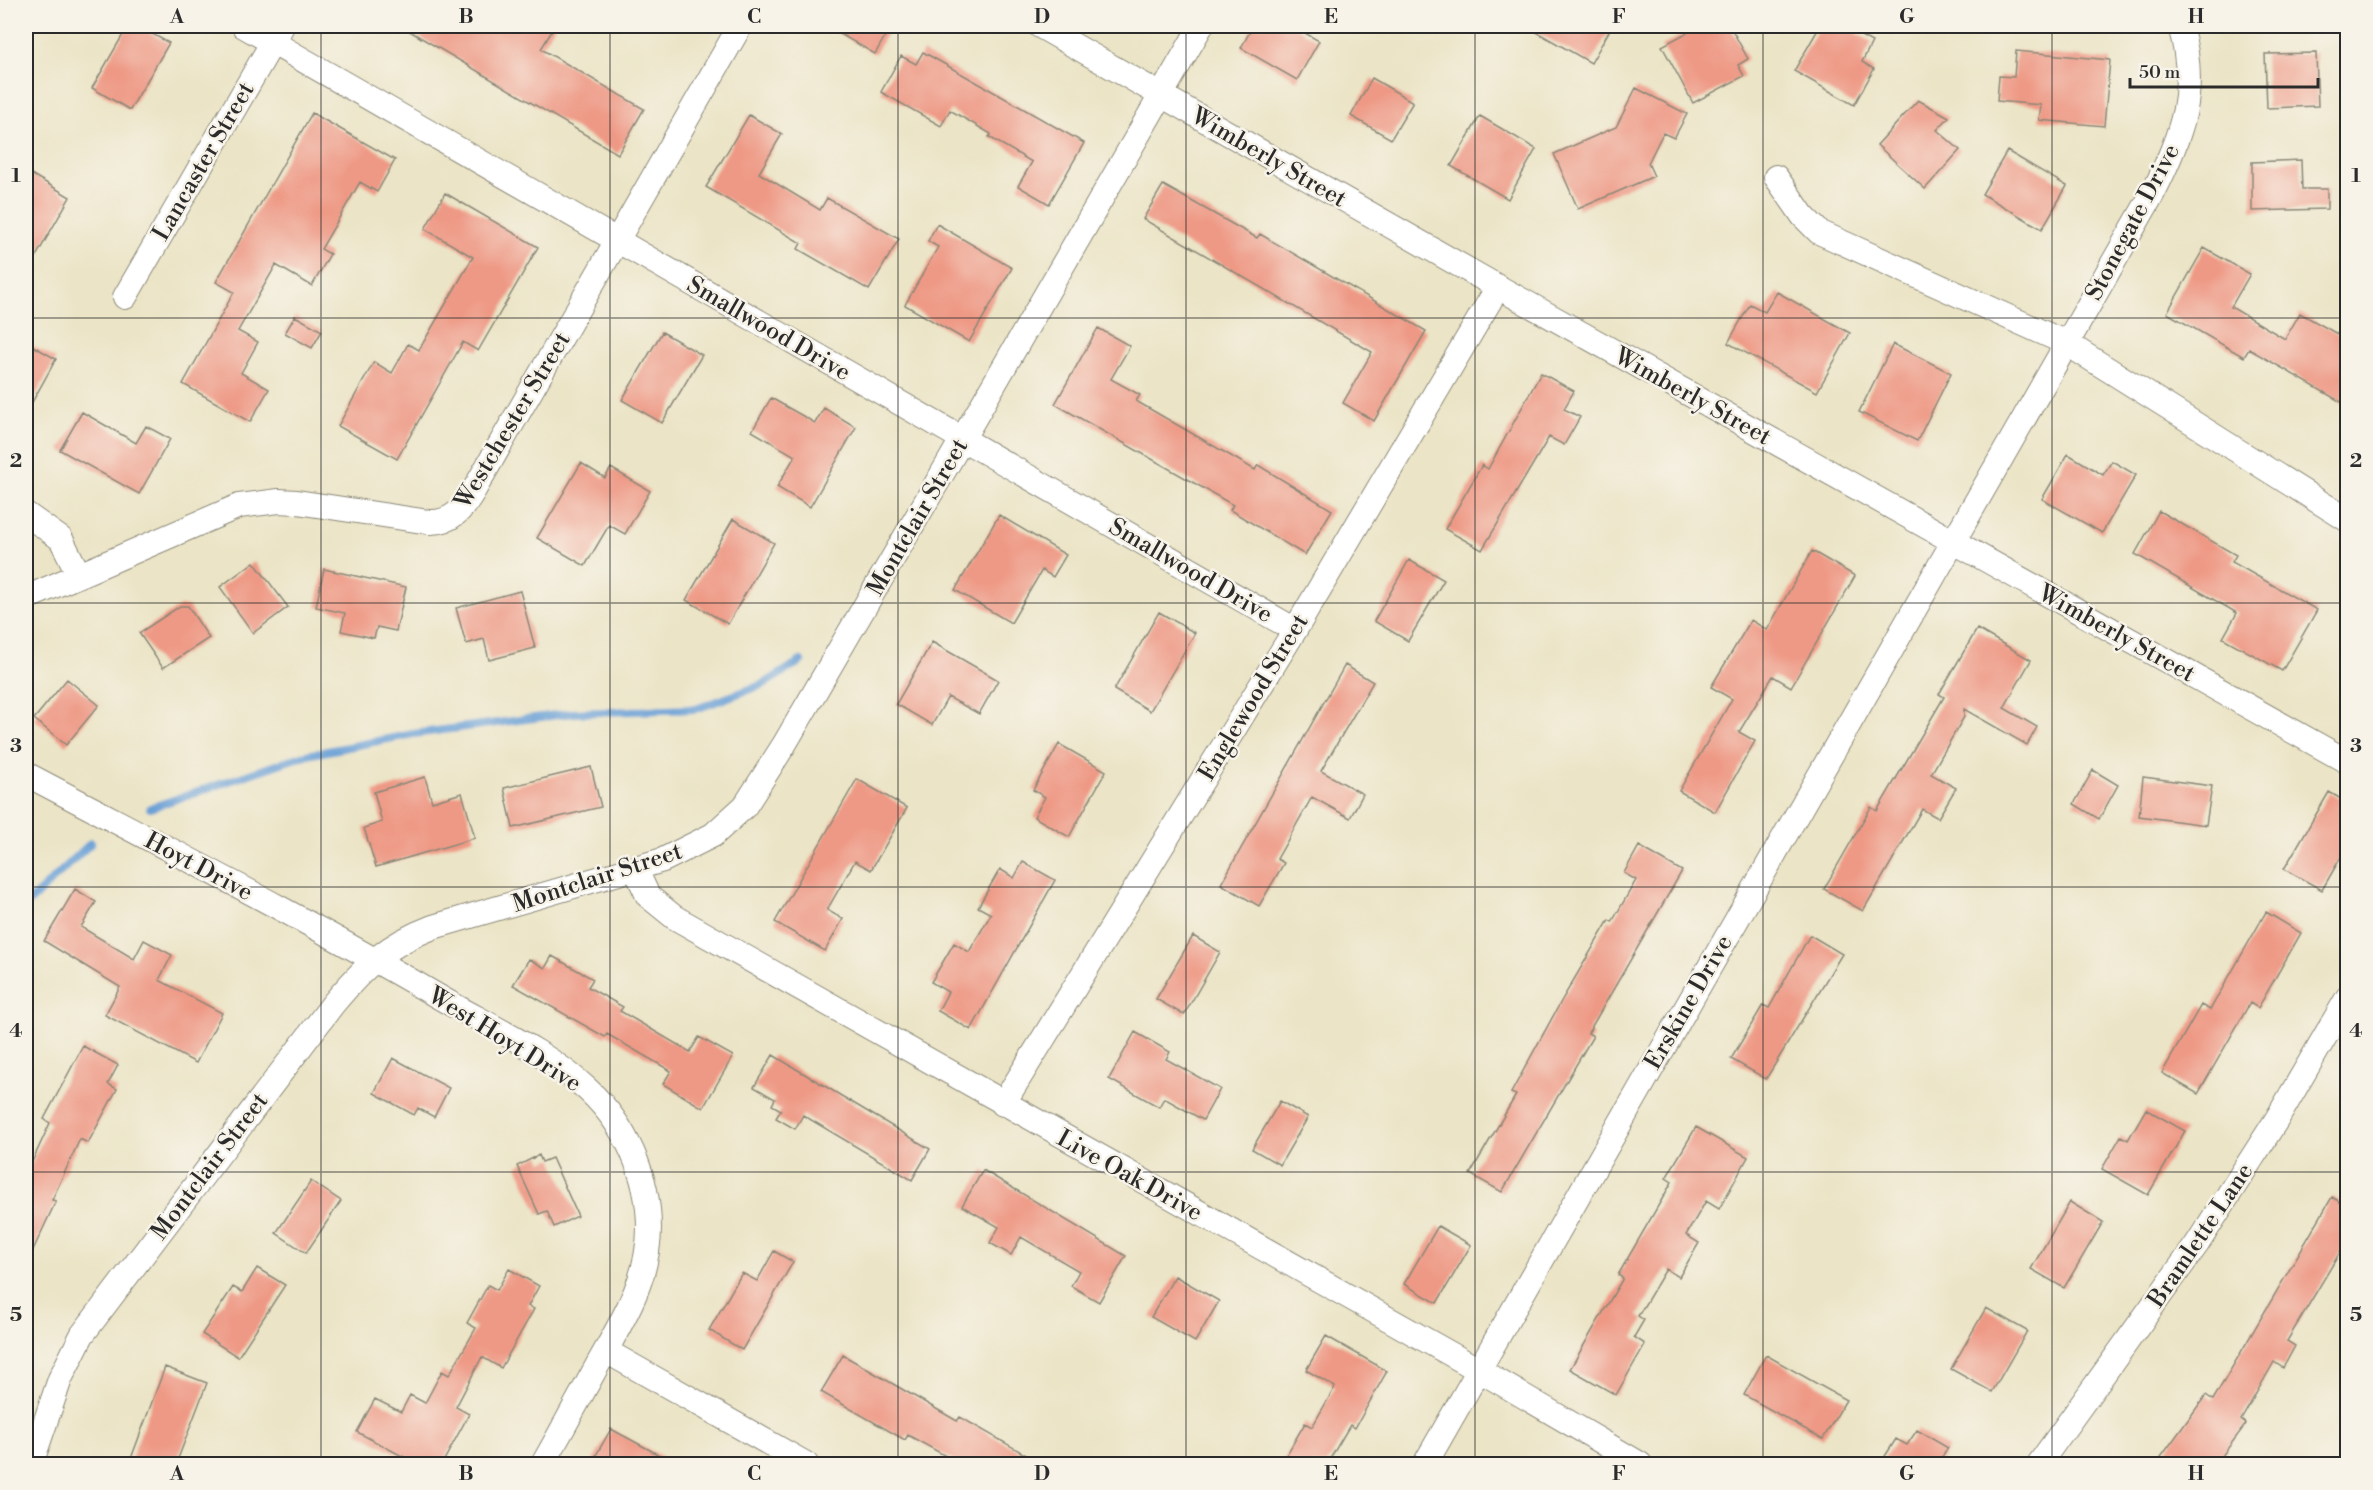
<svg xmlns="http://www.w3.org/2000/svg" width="2373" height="1490" font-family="'Libre Bodoni',serif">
<rect width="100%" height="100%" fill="#f7f3e8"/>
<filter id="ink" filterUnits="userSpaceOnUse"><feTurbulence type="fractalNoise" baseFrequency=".0167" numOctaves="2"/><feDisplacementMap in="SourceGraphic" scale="12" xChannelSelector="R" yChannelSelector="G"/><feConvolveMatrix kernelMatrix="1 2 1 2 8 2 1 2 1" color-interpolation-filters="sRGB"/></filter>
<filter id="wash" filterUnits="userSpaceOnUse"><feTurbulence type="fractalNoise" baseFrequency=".008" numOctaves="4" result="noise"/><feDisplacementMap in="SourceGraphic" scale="24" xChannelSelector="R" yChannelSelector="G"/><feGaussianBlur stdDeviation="1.35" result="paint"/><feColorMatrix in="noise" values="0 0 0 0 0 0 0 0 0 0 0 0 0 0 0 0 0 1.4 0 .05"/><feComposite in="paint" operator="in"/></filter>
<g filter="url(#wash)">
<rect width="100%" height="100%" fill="#ebe4c6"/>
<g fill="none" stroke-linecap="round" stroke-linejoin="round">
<!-- stream -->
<path stroke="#669ed5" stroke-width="8" d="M150 808 302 756 413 734 572 713 696 709 764 684 801 661
M26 905 91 843"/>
</g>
<g id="blocks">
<!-- building -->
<path fill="#ee9985" d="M128 26H138L169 43 130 110 92 88Z
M401 26H555L541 49 644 109 618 154Z
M826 26H891L875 54Z
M1253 26H1293L1319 41 1297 80 1241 48Z
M1526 26H1612L1591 63Z
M1699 26H1730L1748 59 1738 65 1744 76 1693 103 1662 46Z
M1820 26H1843L1872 42 1862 62 1874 69 1854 105 1794 71Z
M2016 51 2110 60 2104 126 2039 120 2041 105 1997 101 1999 76 2014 77Z
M923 52 1084 143 1049 204 1018 186 1032 162 989 137 991 134 950 110 941 126 881 92 901 56 916 64Z
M2316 53 2318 106 2267 108 2265 54Z
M1372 78 1413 102 1391 139 1351 116Z
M1636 88 1687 114 1674 138 1663 133 1648 163 1654 176 1578 209 1554 154 1616 127Z
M1918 100 1949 117 1937 130 1960 150 1925 189 1877 145Z
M312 113 395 160 377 192 360 182 321 249 330 254 312 286 276 265 238 331 258 342 241 373 269 389 250 422 183 384 234 292 216 282Z
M749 115 782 134 759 173 820 210 827 198 899 239 869 290 798 249 801 243 706 187Z
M1480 116 1536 149 1508 199 1451 166Z
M2007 151 2067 186 2042 229 1982 194Z
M2301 160 2302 189H2327V209L2252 211V162Z
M26 171 70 197 26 274Z
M1163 185 1257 238 1260 234 1426 331 1374 421 1343 403 1372 352 1143 219Z
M445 193 538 247 478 351 463 342 397 459 338 426 374 362 392 373 408 344 419 350 473 257 425 229Z
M937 224 1012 268 969 342 905 305 938 247 928 241Z
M2204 248 2250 274 2231 307 2285 339 2300 313 2348 340V406L2249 349 2244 357 2167 313Z
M1777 292 1850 333 1817 392 1728 343 1750 304 1765 312Z
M295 316 322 331 312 348 285 333Z
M1098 328 1130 346 1111 379 1140 395 1136 401 1255 470 1258 465 1332 510 1305 555 1230 510 1233 505 1055 404Z
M662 332 702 355 662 423 622 400Z
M26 342 56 359 26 413Z
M1893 344 1951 373 1917 441 1859 412Z
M1541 373 1574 391 1564 409 1580 417 1564 445 1549 437 1482 550 1445 529 1482 465 1488 469Z
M771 398 815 423 824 408 856 427 810 507 777 487 795 456 752 431Z
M82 412 136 443 146 426 170 439 139 494 60 450Z
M2068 454 2103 475 2112 461 2136 475 2102 533 2042 499Z
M581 463 605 478 611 468 650 491 625 534 609 525 585 566 537 538Z
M2159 511 2236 555 2232 562 2317 610 2282 671 2223 638 2237 613 2135 554Z
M999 515 1066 555 1053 577 1042 570 1011 623 955 590Z
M733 519 774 543 728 624 686 600Z
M1812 551 1855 576 1791 687 1773 676 1739 732 1755 741 1715 812 1679 791 1732 699 1711 687 1751 620 1767 630Z
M1409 560 1444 580 1408 641 1374 621Z
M254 562 288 607 253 633 220 587Z
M324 569 406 587 396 631 377 627 374 638 341 631 345 613 316 607Z
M520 591 535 648 489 660 484 639 466 644 456 608Z
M180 606H188L209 638 163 668 139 633Z
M1159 612 1195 633 1150 711 1114 690Z
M1977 629 2031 660 2004 708 2037 727 2027 745 1964 709V717L1931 774 1956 788 1938 818 1922 809 1863 911 1824 889 1871 807 1877 811 1907 760 1944 697 1939 694Z
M932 642 998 680 979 714 948 697 932 725 896 704Z
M1345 665 1373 682 1321 771 1363 794 1350 818 1312 797 1277 859 1284 863 1259 906 1221 884Z
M67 679 99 705 66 745 34 719Z
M1059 744 1106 771 1069 837 1034 817 1045 797 1033 790Z
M591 767 601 807 513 828 504 788Z
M2093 770 2118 785 2099 819 2074 804Z
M425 777 432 802 462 793 475 838 376 867 364 828 382 822 374 792Z
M2143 777 2212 786 2206 825 2139 816Z
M857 779 907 808 871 870 855 861 827 910 843 919 825 951 775 922Z
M2329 792 2348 803V845L2322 890 2284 869Z
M1639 846 1682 871 1588 1033 1593 1036 1502 1192 1470 1174 1516 1095 1511 1093 1563 998 1609 920 1612 922 1636 880 1624 873Z
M1023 862 1055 880 971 1030 938 1011 948 992 931 982 954 943 969 952 991 914 978 907 1000 869 1014 878Z
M75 889 96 902 81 927 134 959 144 940 172 955 159 980 222 1013 196 1063 105 1015 120 987 44 941Z
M2266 912 2301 933 2258 1008 2250 1003 2198 1094 2162 1073 2201 1005 2210 1010Z
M1810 935 1842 954 1766 1079 1731 1059 1763 1005 1769 1008Z
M1193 936 1220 952 1184 1015 1156 999Z
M552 956 593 979 588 987 623 1007 620 1011 690 1052 699 1037 733 1056 703 1108 663 1084 671 1071 607 1034 605 1037 513 985 529 959 545 968Z
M1135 1032 1170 1052 1166 1059 1220 1089 1203 1120 1164 1098 1159 1107 1109 1079Z
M83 1046 118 1065 108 1084 117 1089 88 1143 80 1139 52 1200 56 1201 26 1265V1175L50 1123 44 1119Z
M773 1055 930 1149 912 1180 803 1115 795 1129 776 1118 781 1110 772 1105 775 1099 754 1087Z
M393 1058 449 1088 434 1117 418 1108 414 1115 374 1093Z
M1280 1101 1308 1117 1280 1165 1252 1149Z
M2146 1109 2185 1131 2148 1195 2102 1169 2121 1136 2128 1140Z
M1696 1127 1748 1157 1719 1209 1706 1201 1686 1235 1699 1243 1679 1277 1666 1269 1638 1316 1644 1320 1634 1337 1645 1344 1616 1395 1570 1369 1623 1278 1618 1275 1672 1182 1666 1178Z
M539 1155 542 1162 552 1158 578 1216 554 1227 547 1211 539 1214 517 1166Z
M983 1170 1126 1256 1099 1302 1071 1286 1079 1271 1021 1237 1011 1255 990 1243 999 1227 962 1206Z
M311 1181 341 1201 306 1253 276 1233Z
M2332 1197 2348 1207V1239L2287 1341 2295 1346 2283 1368 2274 1362 2241 1420 2246 1424 2216 1464H2156L2206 1395 2213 1400Z
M2070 1202 2103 1222 2064 1288 2031 1269Z
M1438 1226 1471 1245 1437 1303 1404 1284Z
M774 1251 793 1262 742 1350 709 1330 742 1273 757 1281Z
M257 1268 285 1285 238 1357 202 1334 233 1287 242 1292Z
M509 1269 539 1286 528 1306 534 1309 501 1368 482 1357 456 1407 469 1414 442 1464H417L357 1432 375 1399 401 1412 410 1395 425 1403 442 1371 449 1375 476 1328 467 1323 488 1285 497 1290Z
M1175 1276 1219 1301 1195 1342 1151 1317Z
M1986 1308 2027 1331 1992 1392 1951 1369Z
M1326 1336 1387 1371 1355 1428 1350 1425 1327 1464H1281L1305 1423 1312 1427 1335 1387 1306 1370Z
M843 1355 957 1421 960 1417 1042 1464H960L908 1435 905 1440 821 1392Z
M1766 1355 1846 1400 1823 1439 1744 1395Z
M165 1367 207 1383 176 1464H129Z
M611 1429 676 1464H591Z
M1917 1430 1948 1448 1938 1464H1880L1896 1439 1907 1445Z"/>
</g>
</g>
<g filter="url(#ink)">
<use href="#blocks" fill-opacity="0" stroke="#8b8878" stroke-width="1.5"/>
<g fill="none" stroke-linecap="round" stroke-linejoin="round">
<defs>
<path id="street" d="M244 26 1295 630
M1040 26 1498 287 2348 762
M1776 177 1803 216 1819 232 2066 343 2348 520
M125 297 282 26
M26 514 61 539 79 575
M26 598 239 506 279 501 297 502 429 522C452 523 463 509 474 490L740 26
M26 774C164 847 304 918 439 997 489 1026 546 1051 588 1090 626 1125 649 1177 649 1228 649 1280 621 1323 597 1366 579 1399 561 1432 543 1464
M636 870 648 896 674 917 1479 1370 1640 1464
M1003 1104 1295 630 1498 287
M606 1351 806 1464
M31 1464 60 1379 82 1335 333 1004C365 966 386 945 433 927L663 860 713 835 745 806 784 745 963 438 1201 26
M1425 1464 2153 193C2182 135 2199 90 2180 26
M2039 1464 2197 1244 2277 1119 2348 997"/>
</defs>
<!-- street casing -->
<use href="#street" stroke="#8b8878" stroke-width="26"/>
<!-- street -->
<use href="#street" stroke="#fff" stroke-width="24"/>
</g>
</g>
<!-- grid -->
<path fill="none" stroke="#2b2b2b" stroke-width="1.5" stroke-opacity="0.55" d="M321 26V1464M610 26V1464M898 26V1464M1186 26V1464M1475 26V1464M1763 26V1464M2052 26V1464M26 318H2348M26 603H2348M26 887H2348M26 1172H2348"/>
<g text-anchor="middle" stroke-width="5" stroke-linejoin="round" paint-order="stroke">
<!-- street labels -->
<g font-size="24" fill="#2b2b2b" stroke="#f7f3e8">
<text transform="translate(1269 157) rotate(30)" y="8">Wimberly Street</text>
<text transform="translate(203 161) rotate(-60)" y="8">Lancaster Street</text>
<text transform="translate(2132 222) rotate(-62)" y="8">Stonegate Drive</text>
<text transform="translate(769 328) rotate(30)" y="8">Smallwood Drive</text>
<text transform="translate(1693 396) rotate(29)" y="8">Wimberly Street</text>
<text transform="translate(512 420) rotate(-59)" y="8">Westchester Street</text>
<text transform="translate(917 517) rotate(-60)" y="8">Montclair Street</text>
<text transform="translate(1191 570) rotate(30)" y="8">Smallwood Drive</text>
<text transform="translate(2117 633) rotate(29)" y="8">Wimberly Street</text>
<text transform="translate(1253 697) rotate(-59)" y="8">Englewood Street</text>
<text transform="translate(199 866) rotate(28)" y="8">Hoyt Drive</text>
<text transform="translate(597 877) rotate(-18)" y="8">Montclair Street</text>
<text transform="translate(1688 1002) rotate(-60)" y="8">Erskine Drive</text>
<text transform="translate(505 1039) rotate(32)" y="8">West Hoyt Drive</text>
<text transform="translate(209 1166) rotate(-53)" y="8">Montclair Street</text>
<text transform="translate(1130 1175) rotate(29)" y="8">Live Oak Drive</text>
<text transform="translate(2200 1235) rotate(-56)" y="8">Bramlette Lane</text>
</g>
</g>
<!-- margin -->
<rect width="2373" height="1490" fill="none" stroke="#f7f3e8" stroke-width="66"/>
<!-- scale -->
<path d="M2130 78v9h188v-9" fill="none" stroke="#2b2b2b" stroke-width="3"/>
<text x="2139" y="78" font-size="18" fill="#2b2b2b" stroke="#f7f3e8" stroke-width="4.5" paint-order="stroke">50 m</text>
<rect x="33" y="33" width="2307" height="1424" fill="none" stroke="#2b2b2b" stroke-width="2"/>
<g font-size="20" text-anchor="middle" font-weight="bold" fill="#2b2b2b">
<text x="177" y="23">A</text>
<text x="466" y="23">B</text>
<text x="754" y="23">C</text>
<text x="1042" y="23">D</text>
<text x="1331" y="23">E</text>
<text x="1619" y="23">F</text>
<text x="1907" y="23">G</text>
<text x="2196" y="23">H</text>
<text x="16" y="182">1</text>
<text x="2356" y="182">1</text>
<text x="16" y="467">2</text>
<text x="2356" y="467">2</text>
<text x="16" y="752">3</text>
<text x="2356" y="752">3</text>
<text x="16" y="1037">4</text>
<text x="2356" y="1037">4</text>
<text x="16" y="1321">5</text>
<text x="2356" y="1321">5</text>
<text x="177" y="1480">A</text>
<text x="466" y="1480">B</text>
<text x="754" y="1480">C</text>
<text x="1042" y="1480">D</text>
<text x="1331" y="1480">E</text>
<text x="1619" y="1480">F</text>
<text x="1907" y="1480">G</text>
<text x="2196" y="1480">H</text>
</g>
</svg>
